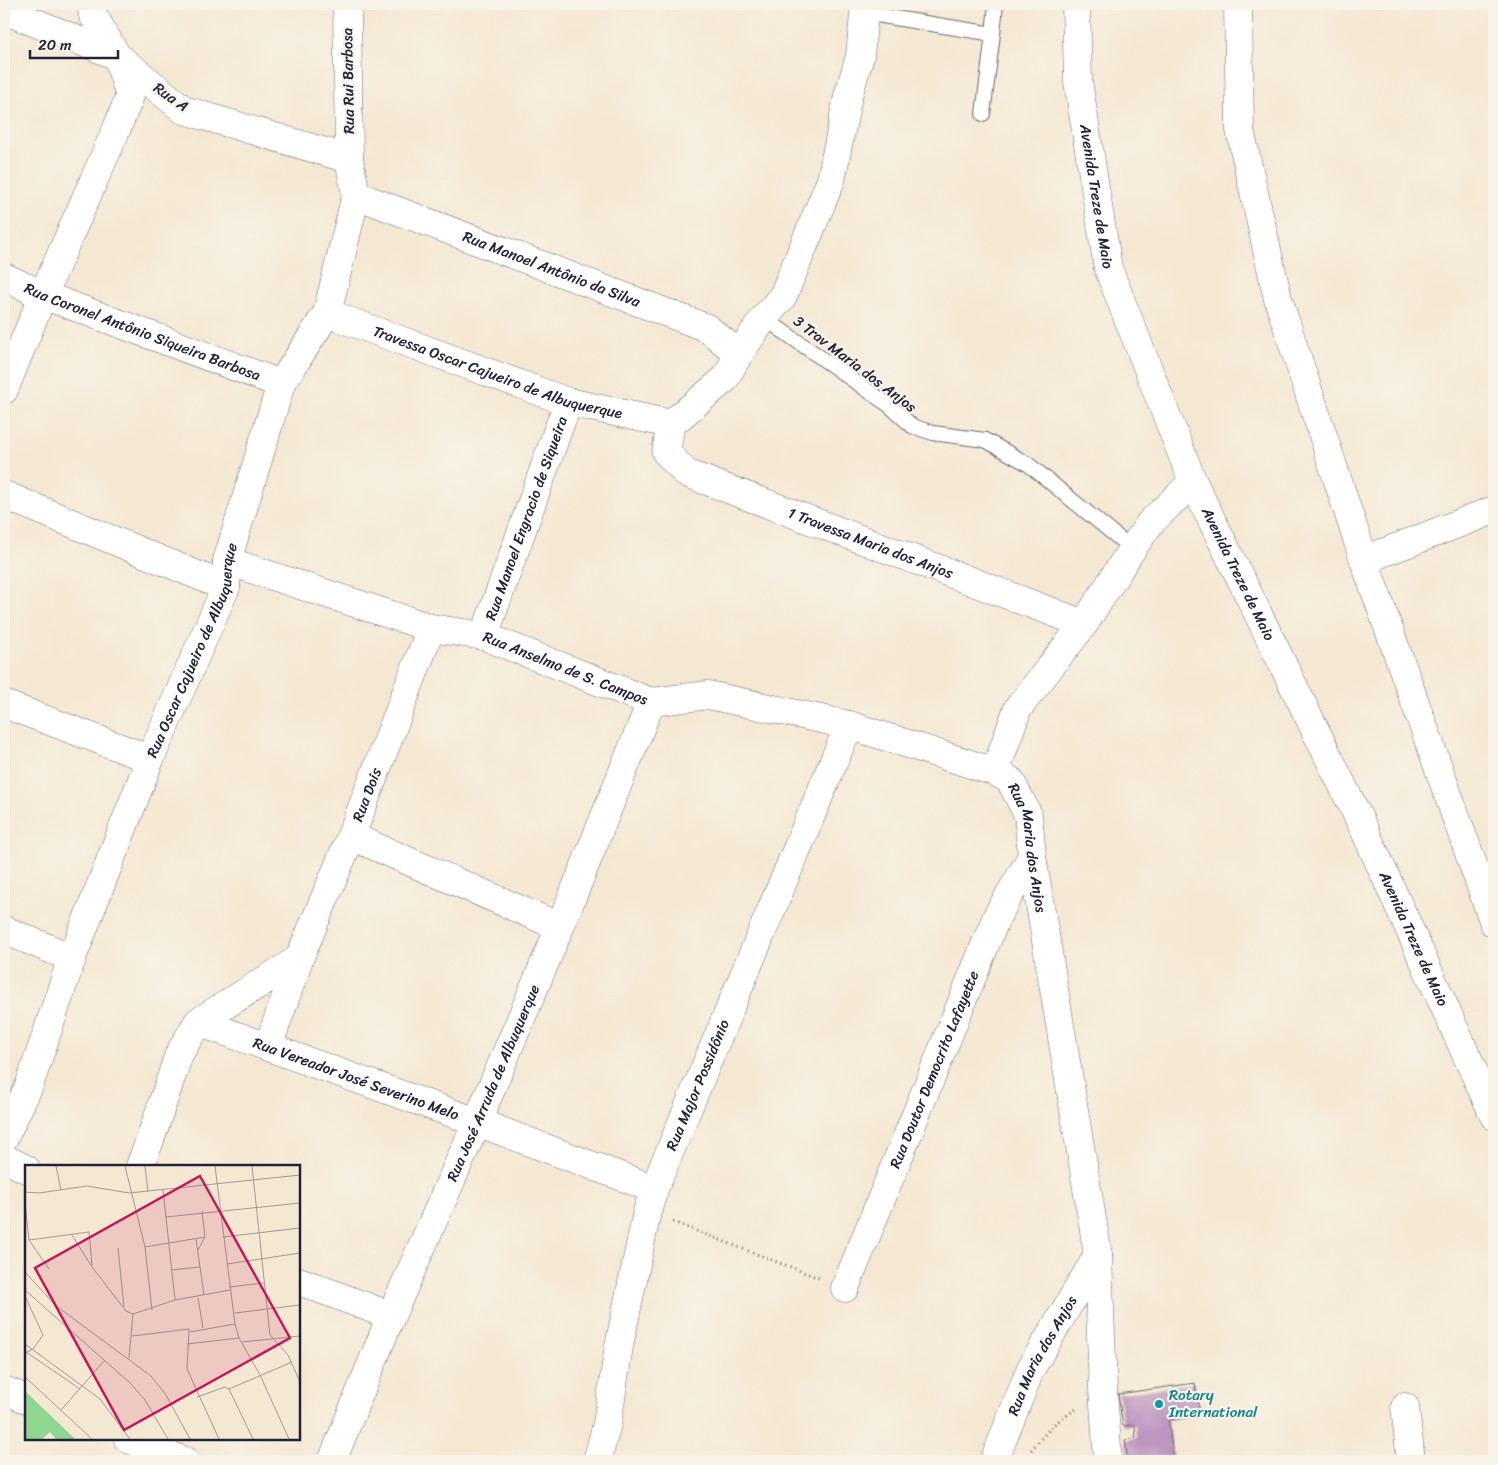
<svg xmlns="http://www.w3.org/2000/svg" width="1498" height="1465" font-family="Sriracha,sans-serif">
<rect width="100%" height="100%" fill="#f7f3e8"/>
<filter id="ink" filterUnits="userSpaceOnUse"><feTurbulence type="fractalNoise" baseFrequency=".02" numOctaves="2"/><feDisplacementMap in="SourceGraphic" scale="10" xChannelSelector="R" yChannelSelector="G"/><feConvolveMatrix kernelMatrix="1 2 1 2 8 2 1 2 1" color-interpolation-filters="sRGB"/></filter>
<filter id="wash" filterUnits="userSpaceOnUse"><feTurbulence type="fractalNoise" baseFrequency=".0096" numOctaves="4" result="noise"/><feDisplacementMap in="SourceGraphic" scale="20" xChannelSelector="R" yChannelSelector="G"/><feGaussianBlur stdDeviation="1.12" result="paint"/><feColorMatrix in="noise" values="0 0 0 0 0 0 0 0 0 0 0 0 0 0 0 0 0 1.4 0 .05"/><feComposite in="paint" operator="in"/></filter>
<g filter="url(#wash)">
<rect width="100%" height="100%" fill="#f5e8d3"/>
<g id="blocks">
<!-- building -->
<path fill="#bd95c0" d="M1195 1383 1200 1415 1168 1420 1174 1461H1128L1125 1440 1136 1438 1135 1425 1123 1426 1118 1394Z"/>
</g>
</g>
<g filter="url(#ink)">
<use href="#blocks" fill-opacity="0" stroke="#6c6770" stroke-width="1"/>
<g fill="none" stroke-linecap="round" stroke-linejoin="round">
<defs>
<path id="service" d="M864 13 993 34
M983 114 993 34 996 4
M764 318 890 406 912 426 933 433 985 440 1028 464 1132 549"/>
<g id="minor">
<path id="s1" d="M865 4 860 56 848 96 831 180 783 296 764 318 739 354 725 379 671 424 666 452 686 473 1084 624"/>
<path id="s2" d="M1076 4 1078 81 1108 268 1193 482 1364 829 1494 1116"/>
<path d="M1238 4 1240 130 1278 299 1364 560 1494 923"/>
<path d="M4 10 117 56 184 110 349 159"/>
<path id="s3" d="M356 195 707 328 739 354"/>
<path id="s4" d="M4 277 43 295 281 384"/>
<path id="s5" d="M327 313 568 402 671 424"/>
<path d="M4 390 43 295 117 128 130 96 117 56 93 15 91 4"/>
<path d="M4 495 226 587"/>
<path d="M1364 560 1494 510"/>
<path id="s6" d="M227 561 431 628 484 636 651 702 708 695 849 725 995 772 1010 780 1028 815 1032 856 1098 1255 1103 1390 1108 1461"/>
<path id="s7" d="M484 636 568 402"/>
<path d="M4 704 150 759"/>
<path d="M995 772 1018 708 1084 624 1132 549 1150 523 1193 482"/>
<path d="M351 836 560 927"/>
<path d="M4 930 72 958"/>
<path id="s8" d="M198 1022 477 1122 654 1189"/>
<path id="s9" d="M268 1047 299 959 351 836 431 628"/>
<path id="s10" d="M4 1138 29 1086 72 958 150 759 226 587 227 561 281 384 327 313 356 195 349 159 347 4"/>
<path d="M4 1158 26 1169"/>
<path d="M140 1166 150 1140 179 1054 198 1022 299 959"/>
<path d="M299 1281 391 1316"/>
<path id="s11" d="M845 1288 997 916 1032 856"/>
<path d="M4 1390 26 1399"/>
<path d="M1405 1407 1411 1461"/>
<path d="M128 1439 185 1461"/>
<path id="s12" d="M332 1461 391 1316 477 1122 560 927 651 702"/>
<path id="s13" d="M597 1461 607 1424 619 1346 647 1212 654 1189 849 725"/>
<path id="s14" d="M994 1461 1031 1368 1098 1255"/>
</g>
</defs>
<!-- service casing -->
<use href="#service" stroke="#6c6770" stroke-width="16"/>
<!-- minor casing -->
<use href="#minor" stroke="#6c6770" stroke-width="29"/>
<!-- path -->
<path stroke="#6c6770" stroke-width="3" stroke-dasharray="1 4" stroke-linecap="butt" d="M673 1222 819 1278
M1031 1450 1053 1425 1076 1409"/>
<!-- service -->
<use href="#service" stroke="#fff" stroke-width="14"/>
<!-- minor -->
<use href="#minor" stroke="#fff" stroke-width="28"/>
</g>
</g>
<!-- markers -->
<circle fill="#0f9aa8" stroke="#f7f3e8" stroke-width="2" cx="1159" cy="1404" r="5"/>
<g text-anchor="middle" stroke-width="4.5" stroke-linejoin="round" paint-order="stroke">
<!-- street labels -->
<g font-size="15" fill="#22223b" stroke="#f7f3e8">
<text transform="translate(348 81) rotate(-91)" y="5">Rua Rui Barbosa</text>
<text transform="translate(171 97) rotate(35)" y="5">Rua A</text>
<text dy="5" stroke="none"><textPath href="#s2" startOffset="194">Avenida Treze de Maio</textPath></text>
<text dy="5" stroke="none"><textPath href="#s3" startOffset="209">Rua Manoel Antônio da Silva</textPath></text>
<text dy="5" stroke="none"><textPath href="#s4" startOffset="149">Rua Coronel Antônio Siqueira Barbosa</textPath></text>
<text transform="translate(855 364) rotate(37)" y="5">3 Trav Maria dos Anjos</text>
<text dy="5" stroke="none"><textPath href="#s5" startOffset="181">Travessa Oscar Cajueiro de Albuquerque</textPath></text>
<text dy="5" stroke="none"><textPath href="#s7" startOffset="125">Rua Manoel Engracio de Siqueira</textPath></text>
<text dy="5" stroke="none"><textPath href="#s1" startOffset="732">1 Travessa Maria dos Anjos</textPath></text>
<text dy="5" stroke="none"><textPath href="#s2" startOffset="599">Avenida Treze de Maio</textPath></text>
<text dy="5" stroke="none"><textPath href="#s10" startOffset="524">Rua Oscar Cajueiro de Albuquerque</textPath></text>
<text dy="5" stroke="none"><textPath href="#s6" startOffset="356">Rua Anselmo de S. Campos</textPath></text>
<text dy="5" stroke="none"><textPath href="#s9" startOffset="271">Rua Dois</textPath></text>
<text dy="5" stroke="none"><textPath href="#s6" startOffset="891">Rua Maria dos Anjos</textPath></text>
<text dy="5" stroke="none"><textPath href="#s2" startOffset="1004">Avenida Treze de Maio</textPath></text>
<text dy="5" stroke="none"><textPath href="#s11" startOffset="236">Rua Doutor Democrito Lafayette</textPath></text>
<text dy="5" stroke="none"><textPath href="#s8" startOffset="168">Rua Vereador José Severino Melo</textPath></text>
<text dy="5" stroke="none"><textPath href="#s12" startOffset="411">Rua José Arruda de Albuquerque</textPath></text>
<text dy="5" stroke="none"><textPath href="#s13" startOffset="391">Rua Major Possidônio</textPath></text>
<text dy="5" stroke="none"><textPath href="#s14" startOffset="116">Rua Maria dos Anjos</textPath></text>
</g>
<!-- culture labels -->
<g font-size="15" fill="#0d838f" stroke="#f7f3e8" text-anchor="start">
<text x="1169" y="1400">Rotary<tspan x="1169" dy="17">International</tspan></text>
</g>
</g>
<!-- overview -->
<g transform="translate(25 1165)">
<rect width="275" height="275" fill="#f5e8d3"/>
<path d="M0 226 50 274H31L25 267 17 274H0Z" fill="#8fd690"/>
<path fill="none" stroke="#a19996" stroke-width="1" d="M31 1 36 25M100 1 120 82 127 145M120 1 123 27M190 1 210 159 214 173 235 210 264 274M227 1 245 170 263 190 275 217M138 25 150 135M0 27 14 28 62 21 104 28M104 28 275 10M0 38 4 75 24 104M141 52 275 38M47 70 67 102 101 146 108 149M198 72 275 63M171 74 179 130M4 75 64 67 67 100M120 82 180 72M93 83 99 142M173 85 180 72 177 46M202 99 275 88M146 105 175 102M0 107 30 140 126 211 141 230 165 274M204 122 239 118M0 125 105 218 120 235 143 274M0 131 18 170 8 184 0 188M173 133 178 163M210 148 275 140M108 149 150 135 205 125M165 167 210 159M107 171 164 164 162 204 194 274M217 177 275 171M0 179 75 234 105 274M162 179 214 173M1 187 55 224M104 193 108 149M0 212 67 274M204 224 228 274M172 232 200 222 204 224 267 197M36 245 80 195"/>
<path fill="#c2185b" fill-opacity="0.15" stroke="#c2185b" stroke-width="2.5" d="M175 11 265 173 99 265 10 103Z"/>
<rect width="275" height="275" fill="none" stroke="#22223b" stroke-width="2.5"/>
</g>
<!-- margin -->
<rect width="1498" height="1465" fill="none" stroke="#f7f3e8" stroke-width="20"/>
<!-- scale -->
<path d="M30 50v8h88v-8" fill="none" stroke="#22223b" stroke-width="2.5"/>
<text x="38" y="50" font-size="15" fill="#22223b" stroke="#f7f3e8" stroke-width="4" paint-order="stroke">20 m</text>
</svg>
